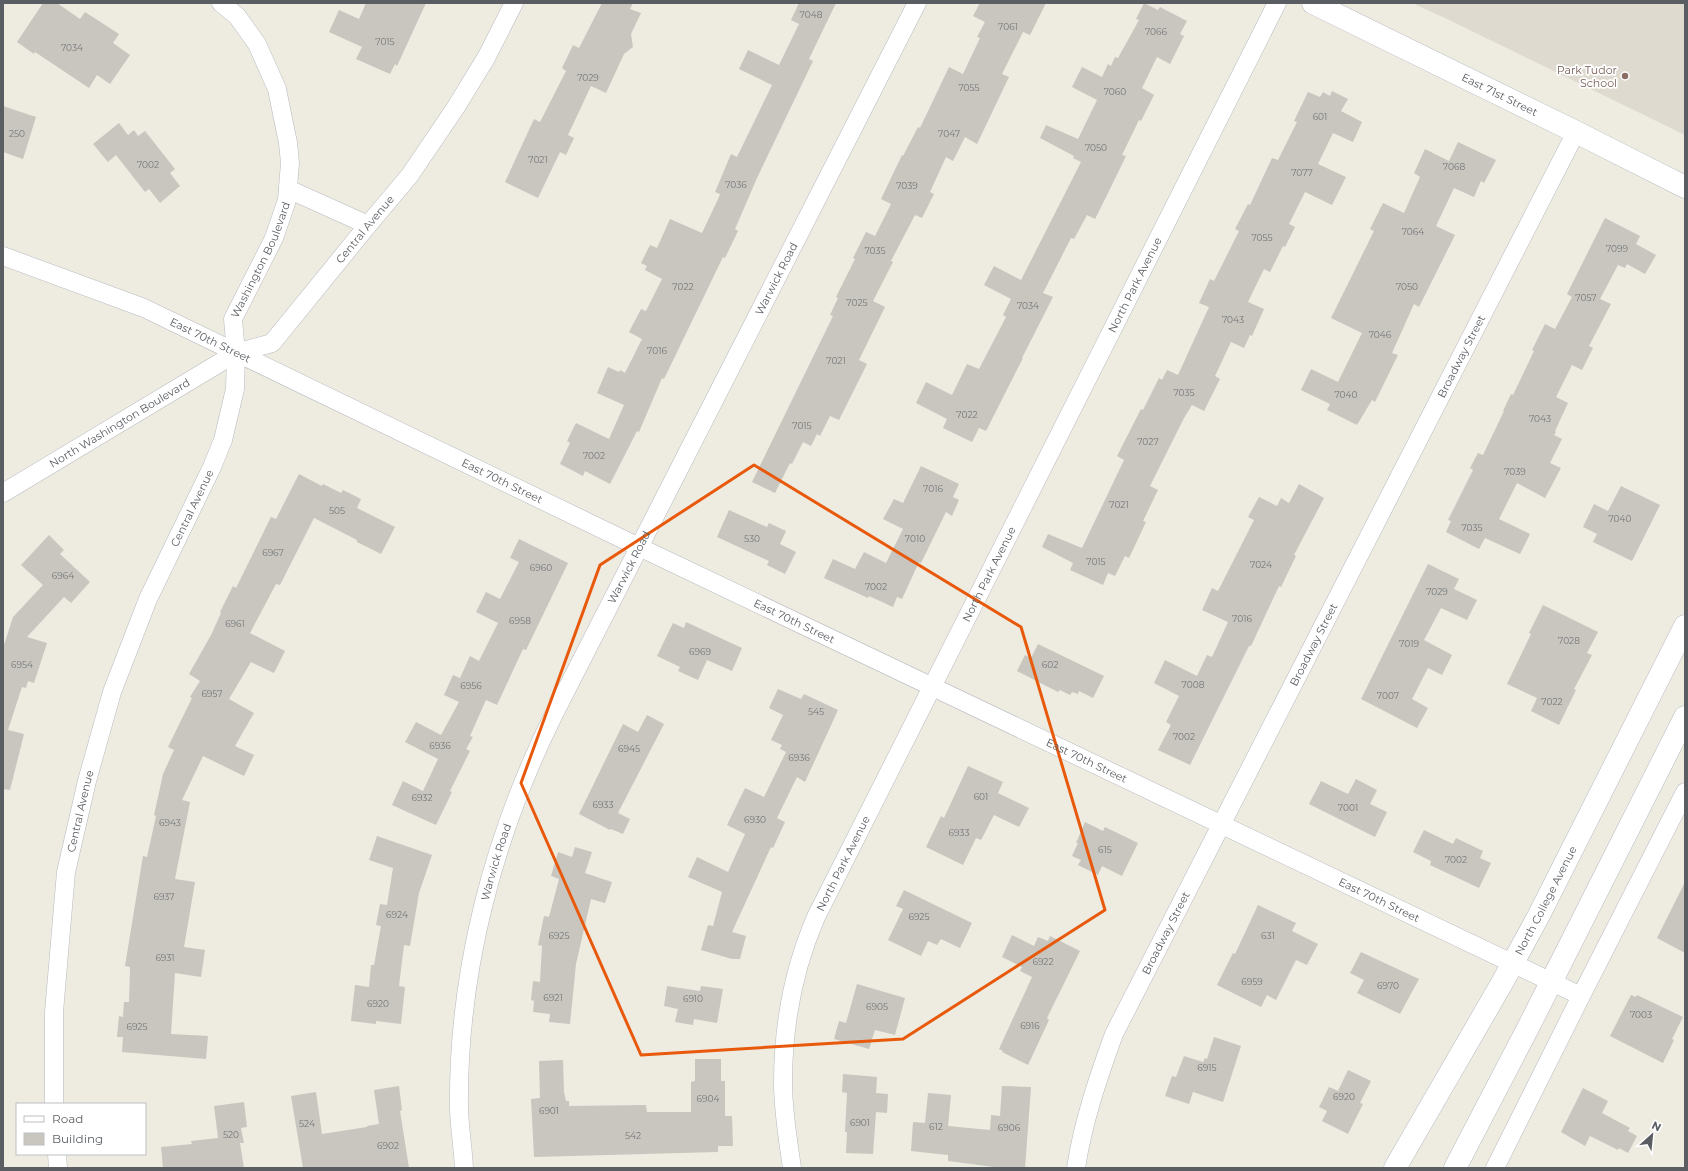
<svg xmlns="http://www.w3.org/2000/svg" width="1688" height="1171" font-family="Montserrat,sans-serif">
<rect width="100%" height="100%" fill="#eeebe1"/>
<!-- education -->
<path fill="#dedad0" d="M1412 3H1685V135L1445 18Z"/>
<!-- building -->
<path fill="#c8c6bf" d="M43 3H57L80 19 85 12 119 34 113 43 130 55 110 84 97 75 89 88 35 52 34 54 17 42Z
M366 3H426L397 66 395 64 390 74 356 59 362 47 329 32 339 10 359 19Z
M602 3H633L630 9 641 13 631 34 633 47 624 54 606 93 591 86 568 135 574 138 566 155 560 152 538 198 505 182 534 119 540 122 566 71 562 68 573 45 579 48Z
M799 3H836L809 59 813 61 757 178 735 229 738 231 725 258 723 257 664 379 662 378 639 432 637 431 610 484 585 471 583 476 560 464 570 443 567 441 576 423 609 439 624 405 597 393 608 367 619 372 620 370 625 373 642 339 629 332 641 309 646 311 662 279 645 270 647 266 641 263 650 245 657 248 670 219 702 233 719 197 720 194 715 192 731 154 737 157 772 85 739 69 748 50 779 65 799 24 791 20Z
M980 3H1046L1030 35 1023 32 1002 74 1009 77 977 144 965 137 953 161 946 157 930 192 934 194 922 218 915 215 891 261 893 262 873 301 885 307 859 360 867 364 839 420 830 416 820 436 817 434 811 446 803 442 792 464 790 463 775 493 752 482 833 316 830 315 838 298 836 297 855 259 853 258 866 232 875 236 891 204 881 199 902 155 903 156 918 127 920 128 949 67 963 74 980 38 977 37 985 22 973 16Z
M1144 3 1158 10 1160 7 1187 21 1180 34 1184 36 1170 64 1157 57 1142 88 1154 95 1141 121 1139 120 1122 155 1126 156 1108 193 1095 219 1087 215 1074 239 1071 238 1043 293 1053 297 1022 358H1023L986 431 979 428 972 442 943 428 947 419 916 403 926 382 952 395 967 364 979 369 1006 317 1003 315 1011 299 984 285 994 266 1021 280 1081 162 1073 158 1074 156 1040 138 1046 125 1078 139 1097 100 1072 87 1082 67 1102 77 1108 64 1111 66 1115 57 1118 58 1139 20 1136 19Z
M1332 91 1348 99 1341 111 1362 122 1353 142 1333 133 1318 164 1346 177 1332 205 1305 192 1289 224 1295 227 1285 247 1283 246 1270 272 1264 269 1248 302 1264 309 1252 336 1250 335 1244 348 1231 342 1215 376 1220 379 1204 411 1192 405 1184 418 1150 486 1158 490 1143 521 1146 522 1129 558 1125 556 1115 576 1108 573 1103 585 1070 570 1073 563 1042 547 1048 534 1082 548 1124 460 1117 456 1141 409 1143 410 1159 378 1162 380 1167 370 1178 375 1209 307 1199 303 1210 279 1214 281 1239 231 1235 229 1248 204 1250 205 1272 158 1278 160 1297 122 1294 121 1308 92 1320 97 1323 92 1330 96Z
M3 106 36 117 23 159 3 152Z
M119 123 128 135 134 130 138 136 145 131 175 169 170 173 180 186 160 203 149 189 145 192 116 155 108 162 93 144Z
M1458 142 1496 160 1484 183 1481 181 1474 197 1454 188 1436 226 1455 235 1419 307 1414 304 1392 353 1398 355 1375 402 1372 400 1357 425 1327 410 1330 404 1301 390 1311 369 1338 382 1362 333 1331 318 1374 231 1370 229 1383 203 1404 213 1420 177 1414 173 1425 149 1449 161Z
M1605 218 1640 236 1636 244 1656 255 1645 274 1627 264 1625 268 1618 265 1600 299 1611 304 1589 346 1593 348 1582 370 1572 365 1556 397 1568 403 1555 431 1556 432 1554 435 1562 439 1550 463 1561 468 1545 498 1517 483 1499 519 1530 534 1520 554 1485 538 1479 549 1446 532 1451 521 1448 520 1473 470 1470 468 1478 453 1483 455 1504 411H1503L1511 394 1513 395 1534 351 1532 350 1545 324 1555 329 1572 297 1567 294Z
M921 466 959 484 953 497 959 500 952 516 946 512 921 563 919 562 902 599 897 597 893 607 869 596 868 598 824 578 833 559 855 569 864 552 886 563 903 529 883 519 894 499 903 503Z
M299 474 322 486 323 484 341 493 343 490 361 499 357 508 395 527 381 554 357 542V540L314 518 280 585 276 584 250 633 285 651 274 673 251 662 229 699 254 713 235 746 254 755 244 776 203 756 182 800 190 802 175 879 195 882 184 947 205 950 201 977 175 973 171 1034 208 1036 206 1059 122 1052 123 1037H117L119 1016 123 1017 124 1002H129L130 967 125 966 143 856 147 857 156 816 154 815 163 774 174 750 168 747 192 698 190 697 200 681 189 674 211 635 221 613 220 612 233 586 236 588 271 517 276 519Z
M1299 484 1324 498 1294 555 1296 556 1281 587 1279 586 1251 646H1249L1190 765 1158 750 1171 725 1166 722 1179 696 1154 683 1165 660 1197 676 1207 655 1212 657 1228 622 1202 610 1212 588 1218 591 1254 520 1248 517 1259 497 1277 506 1281 498 1289 503Z
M1621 486 1660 505 1632 561 1593 542 1597 534 1583 527 1594 504 1608 511Z
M729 510 767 527 769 523 786 531 780 544 796 552 785 574 767 565 769 561 717 537Z
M49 535 64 550 60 554 90 582 71 603 64 597 27 637 47 643 34 683 28 681 26 688 22 687 8 730 24 734 10 790 3 789V648L13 617 43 585 21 565Z
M519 539 568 563 526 650 523 649 497 705 486 700 470 736 473 737 466 749 470 751 450 791 452 792 436 825 392 805 403 781 423 791 438 759 405 742 416 722 441 735 459 702 444 695 453 675 460 678 470 656 479 661 498 623 476 612 486 592 500 599 519 562 510 558Z
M1428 564 1459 579 1454 589 1477 600 1467 620 1441 608 1424 640 1452 655 1442 675 1428 668 1412 699 1428 708 1417 728 1361 699Z
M1543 605 1598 632 1587 653 1592 655 1574 689 1576 690 1559 725 1531 711 1537 698 1507 684 1531 634 1529 633Z
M686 622 742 648 732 671 707 660 698 680 678 671 680 667 657 656 673 623 684 628Z
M1038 644 1104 676 1093 698 1079 691 1078 694 1072 692 1070 695 1060 690 1058 692 1017 671 1025 655 1031 658Z
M778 689 801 699 804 694 838 710 805 782 797 777 777 818 785 822 773 848 771 847 732 932 746 936 740 959H732L701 950 708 925 713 926 722 892 688 877 697 857 728 872 745 834 727 825 745 788 764 797 786 752 780 749 782 745 771 740 783 715 769 708Z
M647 715 664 724 618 813 630 819 623 834 611 829 610 830 579 814 623 724 638 732Z
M968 766 1003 782 998 793 1029 808 1019 827 994 815 981 840 976 838 963 865 926 847 941 816 944 818Z
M1356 779 1377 790 1370 804 1387 812 1375 837 1309 804 1321 781 1348 794Z
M1085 822 1103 831 1105 827 1138 843 1122 876 1102 866 1098 875 1078 865 1081 860 1072 856 1078 843H1076Z
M1424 830 1453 844 1456 838 1483 851 1480 858 1491 863 1479 888 1430 865 1431 861 1413 852Z
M377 836 432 855 419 893 410 946 404 945 399 986 405 987 401 1024 376 1021V1024L351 1021 355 985 369 987 371 965H374L381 926 376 925 380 904 387 905 393 868 369 860Z
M575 847 592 852 585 873 612 882 605 903 591 899 576 964 570 1024 549 1022 550 1014 533 1012 534 1001 531 1000 533 981 540 982 542 946 538 945 544 916 549 917 559 879 551 876 558 852 572 857Z
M1685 882V953L1657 938Z
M904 890 972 923 960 948 941 939 937 945 928 941 921 956 888 940 903 909 896 906Z
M1258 905 1296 923 1292 931 1318 944 1307 965 1296 960 1276 1000 1267 995 1261 1007 1217 985 1233 953 1235 954Z
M1012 935 1034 946 1038 937 1048 941 1050 936 1080 951 1047 1018 1049 1020 1028 1065 1002 1052 1003 1051 999 1049 1032 977 1020 971 1022 967 1002 957Z
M1361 952 1419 979 1400 1014 1357 993 1364 980 1350 973Z
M857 984 905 998 895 1035 875 1030 869 1049 834 1039 839 1021 846 1023Z
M667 986 700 991 701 986 723 989 717 1023 694 1019 693 1025 675 1022 678 1009 664 1006Z
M1631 995 1636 997 1637 995 1683 1017 1672 1039 1674 1040 1663 1063 1610 1036Z
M1214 1037 1241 1046 1223 1102 1193 1092 1189 1104 1165 1096 1172 1076 1176 1077 1184 1056 1203 1062 1205 1058 1207 1059Z
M695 1059H721V1081H725V1116H732L733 1146H718V1152L534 1157 531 1099 540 1098 539 1061 563 1060 564 1092 566 1101H569V1106L646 1105 647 1112H691V1082L695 1081Z
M1348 1070 1371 1081 1360 1103 1363 1104 1348 1134 1322 1121 1327 1111 1319 1107 1329 1087 1338 1091Z
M843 1074 877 1077 876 1093 888 1094 887 1113 876 1112 873 1154 846 1153 847 1132H845L847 1093 842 1092Z
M399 1086 402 1110 400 1111 409 1168H303L291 1096 316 1092 322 1134 367 1127V1126L379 1124 374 1090Z
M1002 1086 1031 1087 1025 1168 994 1167 948 1161V1155L911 1151 913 1122 925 1123 928 1093 951 1095 948 1126 990 1130 991 1115 1000 1116Z
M1583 1088 1608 1101 1602 1113 1630 1128 1628 1131 1637 1136 1628 1153 1619 1148 1618 1150 1590 1136 1585 1146 1561 1132Z
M244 1102 247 1127 241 1128 244 1143H240L244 1168H163L161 1147 192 1144 191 1141 218 1138 214 1106Z"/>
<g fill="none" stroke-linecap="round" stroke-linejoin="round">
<defs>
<g id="street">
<path d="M288 189 368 225"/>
<path id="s1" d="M3 256 144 308 639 547 1581 996"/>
<path id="s2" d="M3 493 236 353 272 343 368 225 410 175 456 107 486 58 514 3"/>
<path id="s3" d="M54 1104V1012L66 872 87 781 112 692 148 599 212 467 223 440 235 389 236 353 233 319 274 238 287 200 290 163 288 143 277 89 257 44 237 16 221 3"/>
<path d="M57 1154 58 1168"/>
<path id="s4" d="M464 1168C463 1149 460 1130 459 1111 457 973 493 837 554 714L917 3"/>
<path id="s5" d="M792 1168C788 1140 783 1111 783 1083 783 1025 793 970 816 917L1277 3"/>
<path id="s6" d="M1076 1168C1083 1122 1098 1078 1114 1034L1576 132"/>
<path d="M1495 1168 1581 996 1685 792"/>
</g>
<g id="secondary">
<path id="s7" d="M1313 3 1576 132 1685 187"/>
<path id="s8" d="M1395 1168 1502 983 1539 915 1685 626"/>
<path d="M1455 1168 1530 1024 1685 717"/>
</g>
</defs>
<!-- street casing -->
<use href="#street" stroke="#b7babf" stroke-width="19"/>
<!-- secondary casing -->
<use href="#secondary" stroke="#b7bbc1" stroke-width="23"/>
<!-- street -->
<use href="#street" stroke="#fff" stroke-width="18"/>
<!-- secondary -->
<use href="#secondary" stroke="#fff" stroke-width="22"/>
</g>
<!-- marked area -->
<path fill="none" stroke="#e8590c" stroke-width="3" stroke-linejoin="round" d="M754 465 1021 627 1105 910 903 1039 641 1055 521 783 600 565Z"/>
<!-- markers -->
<circle fill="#8d6e63" stroke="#fff" stroke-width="1.5" cx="1625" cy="76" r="4"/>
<g text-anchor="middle" stroke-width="3.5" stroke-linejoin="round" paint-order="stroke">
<!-- number labels -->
<g font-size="9" fill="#76787a">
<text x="811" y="18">7048</text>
<text x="1008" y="30">7061</text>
<text x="1156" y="35">7066</text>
<text x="385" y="45">7015</text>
<text x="72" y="51">7034</text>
<text x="588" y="81">7029</text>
<text x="969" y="91">7055</text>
<text x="1115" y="95">7060</text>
<text x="1320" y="120">601</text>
<text x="17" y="137">250</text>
<text x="949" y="137">7047</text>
<text x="1096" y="151">7050</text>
<text x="538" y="163">7021</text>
<text x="148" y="168">7002</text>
<text x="1454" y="170">7068</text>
<text x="1302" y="176">7077</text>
<text x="736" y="188">7036</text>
<text x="907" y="189">7039</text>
<text x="1413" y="235">7064</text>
<text x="1262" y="241">7055</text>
<text x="1617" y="252">7099</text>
<text x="875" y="254">7035</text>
<text x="683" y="290">7022</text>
<text x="1407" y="290">7050</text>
<text x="1586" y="301">7057</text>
<text x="857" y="306">7025</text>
<text x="1028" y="309">7034</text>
<text x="1233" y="323">7043</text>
<text x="1380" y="338">7046</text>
<text x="657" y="354">7016</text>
<text x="836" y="364">7021</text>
<text x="1184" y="396">7035</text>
<text x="1346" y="398">7040</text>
<text x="967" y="418">7022</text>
<text x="1540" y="422">7043</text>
<text x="802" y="429">7015</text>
<text x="1148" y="445">7027</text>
<text x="594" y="459">7002</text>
<text x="1515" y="475">7039</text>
<text x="933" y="492">7016</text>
<text x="1119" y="508">7021</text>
<text x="337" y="514">505</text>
<text x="1620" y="522">7040</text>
<text x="1472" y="531">7035</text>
<text x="752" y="542">530</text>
<text x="915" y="542">7010</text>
<text x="273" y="556">6967</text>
<text x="1096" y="565">7015</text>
<text x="1261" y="568">7024</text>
<text x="541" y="571">6960</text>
<text x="63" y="579">6964</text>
<text x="876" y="590">7002</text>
<text x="1437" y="595">7029</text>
<text x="1242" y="622">7016</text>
<text x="520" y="624">6958</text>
<text x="235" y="627">6961</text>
<text x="1569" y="644">7028</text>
<text x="1409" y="647">7019</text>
<text x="700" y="655">6969</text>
<text x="22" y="668">6954</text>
<text x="1050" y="668">602</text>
<text x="1193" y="688">7008</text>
<text x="471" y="689">6956</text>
<text x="212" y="697">6957</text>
<text x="1388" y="699">7007</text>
<text x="1552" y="705">7022</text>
<text x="816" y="715">545</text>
<text x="1184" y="740">7002</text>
<text x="440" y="749">6936</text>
<text x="629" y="752">6945</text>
<text x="799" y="761">6936</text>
<text x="981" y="800">601</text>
<text x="422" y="801">6932</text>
<text x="603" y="808">6933</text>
<text x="1348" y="811">7001</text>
<text x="755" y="823">6930</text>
<text x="170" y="826">6943</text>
<text x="959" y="836">6933</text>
<text x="1105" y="853">615</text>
<text x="1456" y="863">7002</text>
<text x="164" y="900">6937</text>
<text x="397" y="918">6924</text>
<text x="919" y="920">6925</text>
<text x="559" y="939">6925</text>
<text x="1268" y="939">631</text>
<text x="165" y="961">6931</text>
<text x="1043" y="965">6922</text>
<text x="1252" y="985">6959</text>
<text x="1388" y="989">6970</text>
<text x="553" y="1001">6921</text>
<text x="693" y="1002">6910</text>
<text x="378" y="1007">6920</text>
<text x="877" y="1010">6905</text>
<text x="1641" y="1018">7003</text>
<text x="1030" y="1029">6916</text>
<text x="137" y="1030">6925</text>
<text x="1207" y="1071">6915</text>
<text x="1344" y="1100">6920</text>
<text x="708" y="1102">6904</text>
<text x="549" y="1114">6901</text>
<text x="860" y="1126">6901</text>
<text x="307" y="1127">524</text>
<text x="936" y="1130">612</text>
<text x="1009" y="1131">6906</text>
<text x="231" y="1138">520</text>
<text x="633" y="1139">542</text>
<text x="388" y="1149">6902</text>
</g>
<!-- education labels -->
<g font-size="11" fill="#785e54" stroke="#fff" text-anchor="end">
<text x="1617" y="74">Park Tudor<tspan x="1617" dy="13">School</tspan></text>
</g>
<!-- street labels -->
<g font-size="11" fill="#5a5e63" stroke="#fff">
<text dy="4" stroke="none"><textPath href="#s7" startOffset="208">East 71st Street</textPath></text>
<text dy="4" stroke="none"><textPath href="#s2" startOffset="456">Central Avenue</textPath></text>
<text dy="4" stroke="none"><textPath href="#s3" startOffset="882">Washington Boulevard</textPath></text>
<text dy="4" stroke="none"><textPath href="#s4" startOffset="958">Warwick Road</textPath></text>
<text dy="4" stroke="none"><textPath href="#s5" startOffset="964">North Park Avenue</textPath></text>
<text dy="4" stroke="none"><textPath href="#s1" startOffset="224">East 70th Street</textPath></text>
<text dy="4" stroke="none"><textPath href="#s6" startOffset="901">Broadway Street</textPath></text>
<text dy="4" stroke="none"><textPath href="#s2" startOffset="136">North Washington Boulevard</textPath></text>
<text dy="4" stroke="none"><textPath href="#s1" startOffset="548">East 70th Street</textPath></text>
<text dy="4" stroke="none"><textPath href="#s3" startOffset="619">Central Avenue</textPath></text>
<text dy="4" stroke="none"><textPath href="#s4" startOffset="634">Warwick Road</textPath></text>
<text dy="4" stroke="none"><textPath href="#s5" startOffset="640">North Park Avenue</textPath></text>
<text dy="4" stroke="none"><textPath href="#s1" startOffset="872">East 70th Street</textPath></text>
<text dy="4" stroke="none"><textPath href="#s6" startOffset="577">Broadway Street</textPath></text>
<text dy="4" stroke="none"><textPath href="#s1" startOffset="1196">East 70th Street</textPath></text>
<text dy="4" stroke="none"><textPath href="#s3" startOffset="295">Central Avenue</textPath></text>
<text dy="4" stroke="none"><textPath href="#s4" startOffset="310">Warwick Road</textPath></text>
<text dy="4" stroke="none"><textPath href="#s5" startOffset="316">North Park Avenue</textPath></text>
<text dy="4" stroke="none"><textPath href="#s1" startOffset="1520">East 70th Street</textPath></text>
<text dy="4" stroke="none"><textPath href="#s8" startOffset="307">North College Avenue</textPath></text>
<text dy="4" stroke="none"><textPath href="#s6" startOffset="253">Broadway Street</textPath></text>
</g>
</g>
<!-- border -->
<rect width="1688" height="1171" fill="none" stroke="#5a5e63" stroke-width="8"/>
<!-- legend -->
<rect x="16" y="1103" width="130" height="52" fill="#ffffff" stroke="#bdbfc1"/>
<rect x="24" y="1116" width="20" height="6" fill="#ffffff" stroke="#bdbfc1"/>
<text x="52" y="1123" font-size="12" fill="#5a5e63">Road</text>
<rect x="24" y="1133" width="20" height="12" fill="#c8c6bf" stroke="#bdbfc1"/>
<text x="52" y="1143" font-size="12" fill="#5a5e63">Building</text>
<!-- north arrow -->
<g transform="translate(1652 1135) rotate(27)" stroke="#ffffff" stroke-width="3" paint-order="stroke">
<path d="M0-3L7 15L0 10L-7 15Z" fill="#5a5e63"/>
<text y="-6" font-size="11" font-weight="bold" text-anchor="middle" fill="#5a5e63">N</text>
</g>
</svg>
